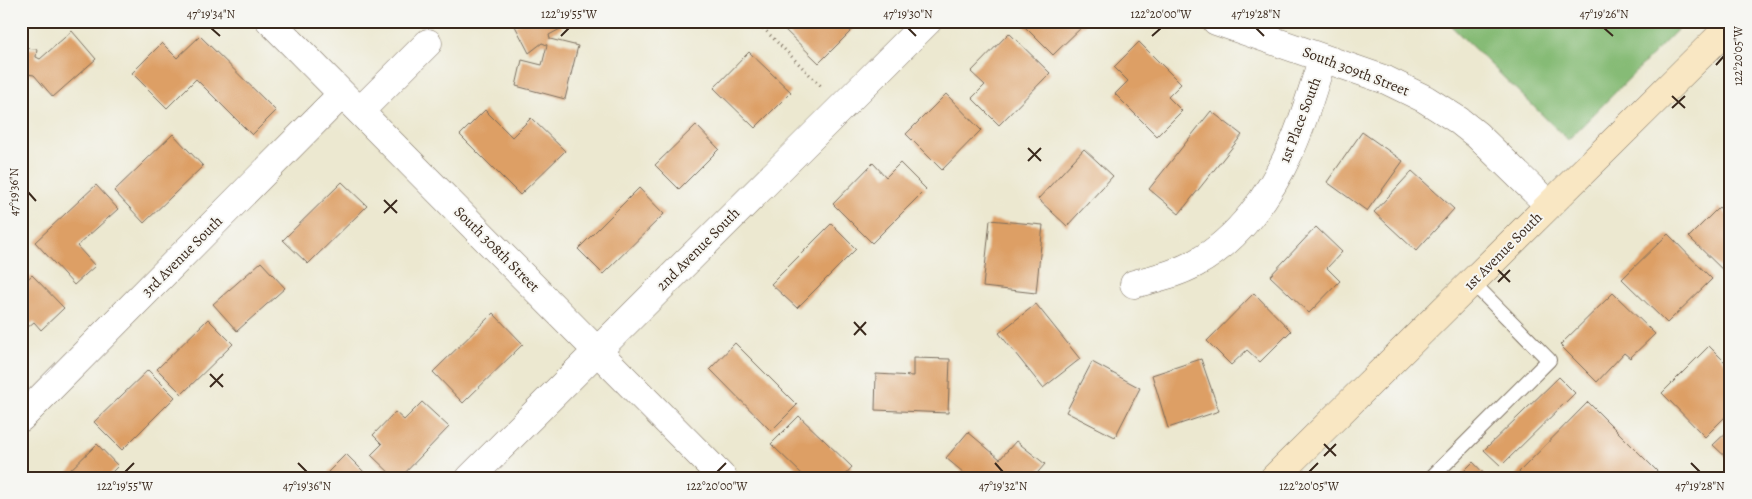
<svg xmlns="http://www.w3.org/2000/svg" width="1752" height="499" font-family="Alegreya,serif">
<rect width="100%" height="100%" fill="#f6f6f2"/>
<filter id="ink" filterUnits="userSpaceOnUse"><feTurbulence type="fractalNoise" baseFrequency=".02" numOctaves="2"/><feDisplacementMap in="SourceGraphic" scale="10" xChannelSelector="R" yChannelSelector="G"/><feConvolveMatrix kernelMatrix="1 2 1 2 8 2 1 2 1" color-interpolation-filters="sRGB"/></filter>
<filter id="wash" filterUnits="userSpaceOnUse"><feTurbulence type="fractalNoise" baseFrequency=".0096" numOctaves="4" result="noise"/><feDisplacementMap in="SourceGraphic" scale="20" xChannelSelector="R" yChannelSelector="G"/><feGaussianBlur stdDeviation="1.12" result="paint"/><feColorMatrix in="noise" values="0 0 0 0 0 0 0 0 0 0 0 0 0 0 0 0 0 1.4 0 .05"/><feComposite in="paint" operator="in"/></filter>
<g filter="url(#wash)">
<rect width="100%" height="100%" fill="#ece8d0"/>
<!-- forest -->
<path fill="#86bb76" stroke="#60724a" d="M1446 21H1686L1568 140Z"/>
<g id="blocks">
<!-- building -->
<path fill="#dd9f65" d="M525 21H558L562 28 549 35 550 39 578 46 565 99 516 86 522 60 542 65 547 45 542 43 529 53 515 26Z
M784 21H861L819 63 780 25Z
M1023 21H1088L1053 55 1021 23Z
M72 31 96 59 53 97 34 75 21 73V48L37 49 36 57 40 59Z
M1009 33 1050 73 999 125 972 98 985 85 971 72Z
M200 36 276 111 252 135 196 79 167 108 132 73 162 43 177 58Z
M1139 42 1181 84 1168 97 1182 111 1157 136 1115 94 1128 81 1114 67Z
M749 52 791 92 755 128 714 88Z
M946 94 981 130 942 170 906 134Z
M485 110 512 137 531 118 565 151 520 195 460 135Z
M1211 111 1242 135 1179 214 1149 189Z
M696 125 719 149 679 189 655 165Z
M1362 132 1403 161 1367 211 1327 182Z
M173 134 203 166 144 223 114 191Z
M1084 149 1113 176 1067 226 1038 199Z
M873 163 886 177 900 163 926 189 872 243 833 204Z
M1412 171 1454 209 1416 251 1374 212Z
M342 182 367 206 308 264 283 240Z
M96 185 118 209 77 246 95 266 74 285 35 242Z
M639 188 664 214 603 274 578 249Z
M1719 207 1731 219V278L1689 237Z
M990 220 1043 225 1036 293 983 287Z
M831 224 856 249 797 308 771 284Z
M1316 227 1342 252 1327 268 1340 281 1309 313 1270 276Z
M1668 234 1712 279 1667 323 1622 279Z
M261 262 285 288 237 331 213 304Z
M32 275 64 308 41 330 34 322 21 333V285Z
M1254 293 1291 331 1260 362 1247 350 1231 365 1207 341Z
M1613 293 1655 334 1630 358 1624 353 1597 382 1560 345Z
M1036 304 1080 359 1043 388 999 333Z
M493 313 523 344 463 403 433 372Z
M208 319 233 344 182 394 157 369Z
M735 343 797 405 771 431 710 369Z
M1709 346 1731 368V411L1705 437 1662 393Z
M913 358 950 359 948 413 875 410 876 374 913 376Z
M1201 359 1219 411 1168 428 1152 375Z
M1092 362 1140 388 1115 437 1066 412Z
M148 370 175 397 122 450 94 422Z
M1559 377 1575 393 1501 466 1484 450Z
M422 402 449 427 400 478H395L371 455 382 444 373 435 395 412 404 420Z
M1588 402 1664 478H1513Z
M799 416 852 467 842 478H806L771 444Z
M1731 428V462L1713 445Z
M968 432 1000 459 1016 441 1045 464 1033 478H970L946 458Z
M97 444 118 466 106 478H62Z
M346 454 370 478H334L328 472Z
M1473 462 1488 478H1457Z"/>
</g>
</g>
<g filter="url(#ink)">
<use href="#blocks" fill-opacity="0" stroke="#796c5c" stroke-width="1"/>
<g fill="none" stroke-linecap="round" stroke-linejoin="round">
<defs>
<path id="lane" d="M1431 478 1549 360 1472 282"/>
<path id="street" d="M270 21 723 478
M1216 21 1386 80 1425 99 1458 120 1477 135 1549 205
M360 111 428 43
M1134 284C1156 278 1176 274 1196 263 1238 240 1270 195 1290 151 1304 122 1312 89 1323 58
M21 418 342 94
M470 478 928 21"/>
<path id="secondary" d="M1274 478 1731 25"/>
</defs>
<!-- lane casing -->
<use href="#lane" stroke="#796c5c" stroke-width="16"/>
<!-- street casing -->
<use href="#street" stroke="#796c5c" stroke-width="29"/>
<!-- secondary casing -->
<use href="#secondary" stroke="#796c5c" stroke-width="29"/>
<!-- path -->
<path stroke="#796c5c" stroke-width="3" stroke-dasharray="1 4" stroke-linecap="butt" d="M756 21 823 88"/>
<!-- lane -->
<use href="#lane" stroke="#fff" stroke-width="14"/>
<!-- street -->
<use href="#street" stroke="#fff" stroke-width="28"/>
<!-- secondary -->
<use href="#secondary" stroke="#f9e7c3" stroke-width="28"/>
</g>
</g>
<!-- ticks -->
<path fill="none" stroke="#3b2a1e" stroke-width="2" d="M211 28 220 36M908 28 916 36M1256 28 1264 36M1604 28 1613 36M561 36 569 28M1152 36 1161 28M1716 65 1724 56M1672 96 1685 108M1672 108 1685 96M1028 148 1041 161M1028 161 1041 148M28 192 36 201M384 200 397 213M384 213 397 200M1498 270 1510 282M1498 282 1510 270M854 322 866 335M854 335 866 322M210 374 223 387M210 387 223 374M1324 444 1336 456M1324 456 1336 444M298 463 307 472M995 463 1003 472M1691 463 1700 472M125 472 134 463M717 472 726 463M1309 472 1318 463"/>
<g text-anchor="middle" stroke-width="4" stroke-linejoin="round" paint-order="stroke">
<!-- street labels -->
<g font-size="15" fill="#3b2a1e" stroke="#f6f6f2">
<text transform="translate(1356 71) rotate(21)" y="5">South 309th Street</text>
<text transform="translate(1300 120) rotate(-69)" y="5">1st Place South</text>
<text transform="translate(497 249) rotate(45)" y="5">South 308th Street</text>
<text transform="translate(698 249) rotate(-45)" y="5">2nd Avenue South</text>
<text transform="translate(1503 251) rotate(-45)" y="5">1st Avenue South</text>
<text transform="translate(182 256) rotate(-45)" y="5">3rd Avenue South</text>
</g>
</g>
<!-- margin -->
<rect width="1752" height="499" fill="none" stroke="#f6f6f2" stroke-width="55"/>
<rect x="28" y="28" width="1696" height="444" fill="none" stroke="#3b2a1e" stroke-width="2"/>
<g font-size="12" text-anchor="middle" fill="#3b2a1e">
<text x="211" y="18">47°19'34"N</text>
<text x="569" y="18">122°19'55"W</text>
<text x="908" y="18">47°19'30"N</text>
<text x="1161" y="18">122°20'00"W</text>
<text x="1256" y="18">47°19'28"N</text>
<text x="1604" y="18">47°19'26"N</text>
<text transform="translate(1738 56) rotate(-90)" y="4">122°20'05"W</text>
<text transform="translate(14 192) rotate(-90)" y="4">47°19'36"N</text>
<text x="125" y="490">122°19'55"W</text>
<text x="307" y="490">47°19'36"N</text>
<text x="717" y="490">122°20'00"W</text>
<text x="1003" y="490">47°19'32"N</text>
<text x="1309" y="490">122°20'05"W</text>
<text x="1700" y="490">47°19'28"N</text>
</g>
</svg>
